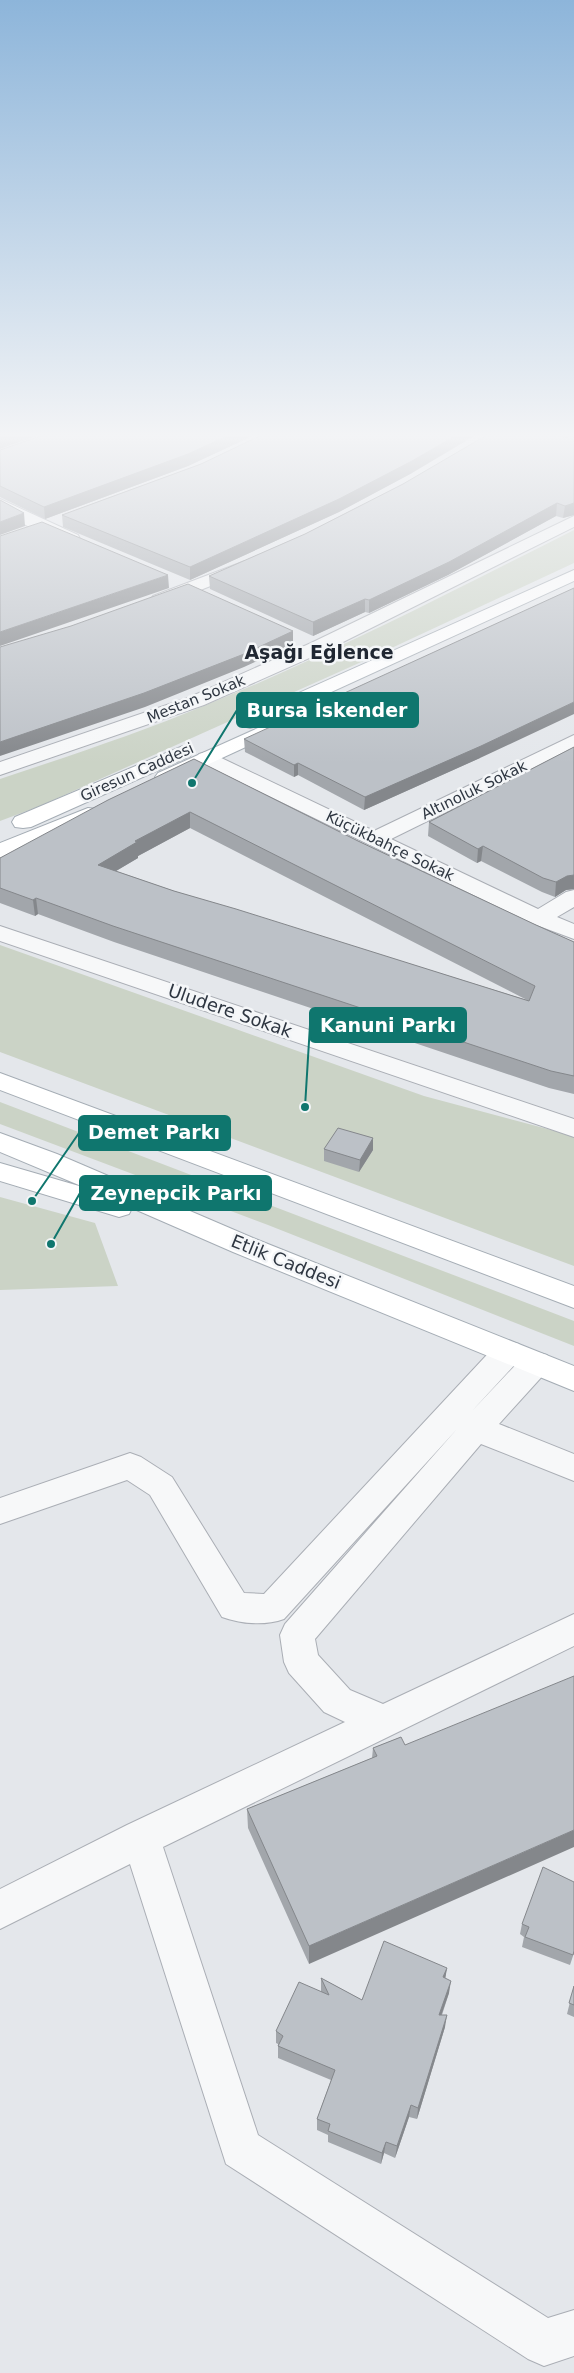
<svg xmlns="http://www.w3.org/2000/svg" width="574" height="2373" font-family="'DejaVu Sans',sans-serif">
<rect width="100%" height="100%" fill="#e4e7eb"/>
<!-- green -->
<path fill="#cbd3c6" d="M574 530V563L368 659 40 806 0 821V779C69 756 139 733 206 705 332 654 453 591 574 530Z
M0 945 424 1096 574 1136V1266L0 1052Z
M0 1102 574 1321V1346L268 1225 0 1124Z
M0 1197 95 1223 118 1286 0 1290Z"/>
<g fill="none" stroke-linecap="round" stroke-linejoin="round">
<defs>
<path id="minor" d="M0 499 78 535 80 539 78 543C60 547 17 520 0 510Z
M574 516V527L325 651 204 705 0 775V762L190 697 311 643Z
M245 561 251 562 254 566 251 570 165 604H153L150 600 153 596Z
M574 735V749L391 839 538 909 566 892 574 890V907L557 917 574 924V939L531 923 199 762 196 758 199 754 206 752 213 754 374 831Z
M0 926 574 1119V1137L0 941Z
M508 1341 519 1344 523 1352 519 1360 471 1412 525 1355 536 1352 547 1355 551 1363 547 1371 499 1424 574 1454V1481L481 1444 315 1639 318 1655 350 1690 383 1704 574 1614V1646L163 1847 258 2135 548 2318 574 2310V2356L544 2366 528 2359 226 2164 130 1864 0 1929V1889L127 1825 345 1722 324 1712 289 1673 284 1662 280 1635 285 1624 457 1429 284 1619C265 1626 241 1624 222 1617L150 1495 127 1480 0 1524V1498L130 1453 141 1457 172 1477 244 1593 264 1594 497 1344Z"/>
<path id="major" d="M574 570V581L257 726 250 728 243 726 240 722 243 718Z
M278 719 285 721 288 725 285 729 172 781 165 783 158 781 155 777 158 773Z
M183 746 190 748 193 752 190 756 31 827 23 828 15 827 12 822 15 817Z
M88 808 96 809 99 814 96 819 0 858V843Z
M0 1073 574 1286V1308L0 1090Z
M0 1133 57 1154 253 1238 574 1366V1391L233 1252 132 1208 129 1214 119 1217 0 1181V1163L86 1188 0 1152Z"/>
</defs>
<!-- minor casing -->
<use href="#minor" stroke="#aaaeb5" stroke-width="2"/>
<!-- major casing -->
<use href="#major" stroke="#a5adb5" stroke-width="2"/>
<!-- minor -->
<use href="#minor" fill="#f7f8f9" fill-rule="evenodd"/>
<!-- major -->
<use href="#major" fill="#fff" fill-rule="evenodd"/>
</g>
<!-- wall -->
<path fill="#a2a6ab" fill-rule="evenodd" d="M52 432H261L188 466 45 519 0 497V450Z
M543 432H574V438Z
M574 439V515L563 518 556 516 448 575 369 613 365 612 313 636 210 589 209 576 305 534 403 484Z
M201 464 412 473 339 512 190 580 63 527 62 515Z
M244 739 480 758 364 810 298 775 294 777 245 752Z
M574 747V889L566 890 555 897 542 892 481 861 477 863 428 836 429 822Z
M194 759 358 841 536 925 574 942V1094L549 1088 114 942 38 914 35 916 0 903V858ZM190 828 527 1000 174 891 116 871 138 858V856Z
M373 1138V1150L359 1172 324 1161V1149Z
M401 1737 309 1964 248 1828 247 1809 372 1758 373 1748Z
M574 1882V1953L570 1965 522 1947 524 1937 520 1934 522 1924Z
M447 1968 445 1978 449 1993 442 2015 445 2027 417 2119 409 2117 395 2158 384 2153 381 2164 328 2142V2135L317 2130V2119L331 2080 278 2058V2044L276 2043V2031L321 1992V1978L362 2000Z
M574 1986V2017L567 2014Z"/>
<!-- shaded-wall -->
<path fill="#84878b" d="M14 432H48L0 449V437Z
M236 432H261L188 466 45 519 44 507Z
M462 432H481L412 473 339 512 190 580V567Z
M557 503 556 516 448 575 369 613V600Z
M574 503V515L563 518 565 506Z
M24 513 25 526 0 535V522Z
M168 575 169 588 0 646V632Z
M365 599V612L313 636V622Z
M293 631V645L244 667 145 707 0 756V742Z
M574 702V714L480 758 364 810 365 797Z
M298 763V775L294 777V765Z
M190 812V828L138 856V858L99 881 98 865 135 841Z
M483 846 481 861 477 863 478 849Z
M574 875V889L566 890 555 897 556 882 567 876Z
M36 898 38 914 35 916 33 900Z
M373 1138V1150L359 1172 360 1160Z
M574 1830V1847L309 1964V1946Z
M447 1968 445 1980 443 1977Z
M451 1981 449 1993 437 2027 439 2015Z
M447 2015 445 2027 417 2119 418 2108Z
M411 2105 409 2117 395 2158 397 2146Z
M386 2142 384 2153 381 2164 382 2153Z"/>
<!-- building -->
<path fill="#bcc1c7" stroke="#84878b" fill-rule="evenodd" d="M0 432H14L0 437Z
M52 432H236L188 454 44 507 0 486V450Z
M268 432H462L412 461 339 499 190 567 62 515 201 464Z
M492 432H541L574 439V503L565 506 557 503 449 562 369 600 365 599 313 622 209 576 305 534 403 484Z
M0 500 24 513 0 522Z
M42 522 168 575 0 632V536Z
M188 584 293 631 244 654 144 693 0 742V647L71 626Z
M574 588V702L481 746 365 797 298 763 294 765 244 739Z
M574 747V875L567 876 556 882 543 878 483 846 478 849 429 822Z
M194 759 358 841 536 925 574 942V1076L551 1071 113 926 36 898 33 900 0 888V858L108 800ZM190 812 535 986 529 1001 236 909 174 891 98 865 137 842 135 841Z
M338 1128 373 1138 360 1160 324 1149Z
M574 1676V1830L309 1946 247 1809 377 1756 373 1748 401 1737 405 1745Z
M543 1867 574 1882V1951L573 1955 525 1937 529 1927 522 1924Z
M384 1941 447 1968 443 1977 451 1981 439 2015H447L418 2108 411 2105 397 2146 386 2142 382 2153 328 2131 330 2124 317 2119 335 2070 278 2046 283 2036 276 2031 299 1982 329 1995 321 1978 362 2000Z
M574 1986V2005L569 2003Z"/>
<!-- sky -->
<linearGradient id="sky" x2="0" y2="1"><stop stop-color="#8db5da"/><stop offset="0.57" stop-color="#f3f4f6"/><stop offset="1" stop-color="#f3f4f6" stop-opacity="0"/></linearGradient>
<rect width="574" height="764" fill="url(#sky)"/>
<g text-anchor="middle" stroke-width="5" stroke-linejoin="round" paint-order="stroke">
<!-- far-street labels -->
<g font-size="15" fill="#2e3641" stroke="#f4f6f8">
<text transform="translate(196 699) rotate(-22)" y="5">Mestan Sokak</text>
<text transform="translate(137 772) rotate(-24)" y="5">Giresun Caddesi</text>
<text transform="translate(474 790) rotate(-26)" y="5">Altınoluk Sokak</text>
<text transform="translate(390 846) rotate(26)" y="5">Küçükbahçe Sokak</text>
</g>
<!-- street labels -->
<g font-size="18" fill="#2e3641" stroke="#f4f6f8">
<text transform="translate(230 1011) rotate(19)" y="6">Uludere Sokak</text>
<text transform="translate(286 1262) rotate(22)" y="6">Etlik Caddesi</text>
</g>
<!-- far-district labels -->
<g font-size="19" font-weight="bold" fill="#202732" stroke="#f4f6f8">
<text x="319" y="659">Aşağı Eğlence</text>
</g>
</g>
<!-- callouts -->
<path fill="none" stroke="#0f766e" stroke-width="2" d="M192 783L237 710M305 1107L310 1025M32 1201L79 1133M51 1244L80 1193"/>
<g fill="#0f766e" stroke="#f4f6f8" stroke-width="2">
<circle cx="192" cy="783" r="5"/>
<circle cx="305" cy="1107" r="5"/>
<circle cx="32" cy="1201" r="5"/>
<circle cx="51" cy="1244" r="5"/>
</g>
<g fill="#0f766e" stroke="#0f766e" stroke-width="2">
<rect x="237" y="693" width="181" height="34" rx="5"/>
<rect x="310" y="1008" width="156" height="34" rx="5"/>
<rect x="79" y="1116" width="151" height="34" rx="5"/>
<rect x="80" y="1176" width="191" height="34" rx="5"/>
</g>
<g font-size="19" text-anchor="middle" font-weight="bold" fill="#fff">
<text x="327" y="717">Bursa İskender</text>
<text x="388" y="1032">Kanuni Parkı</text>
<text x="154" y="1139">Demet Parkı</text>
<text x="176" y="1200">Zeynepcik Parkı</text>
</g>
</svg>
